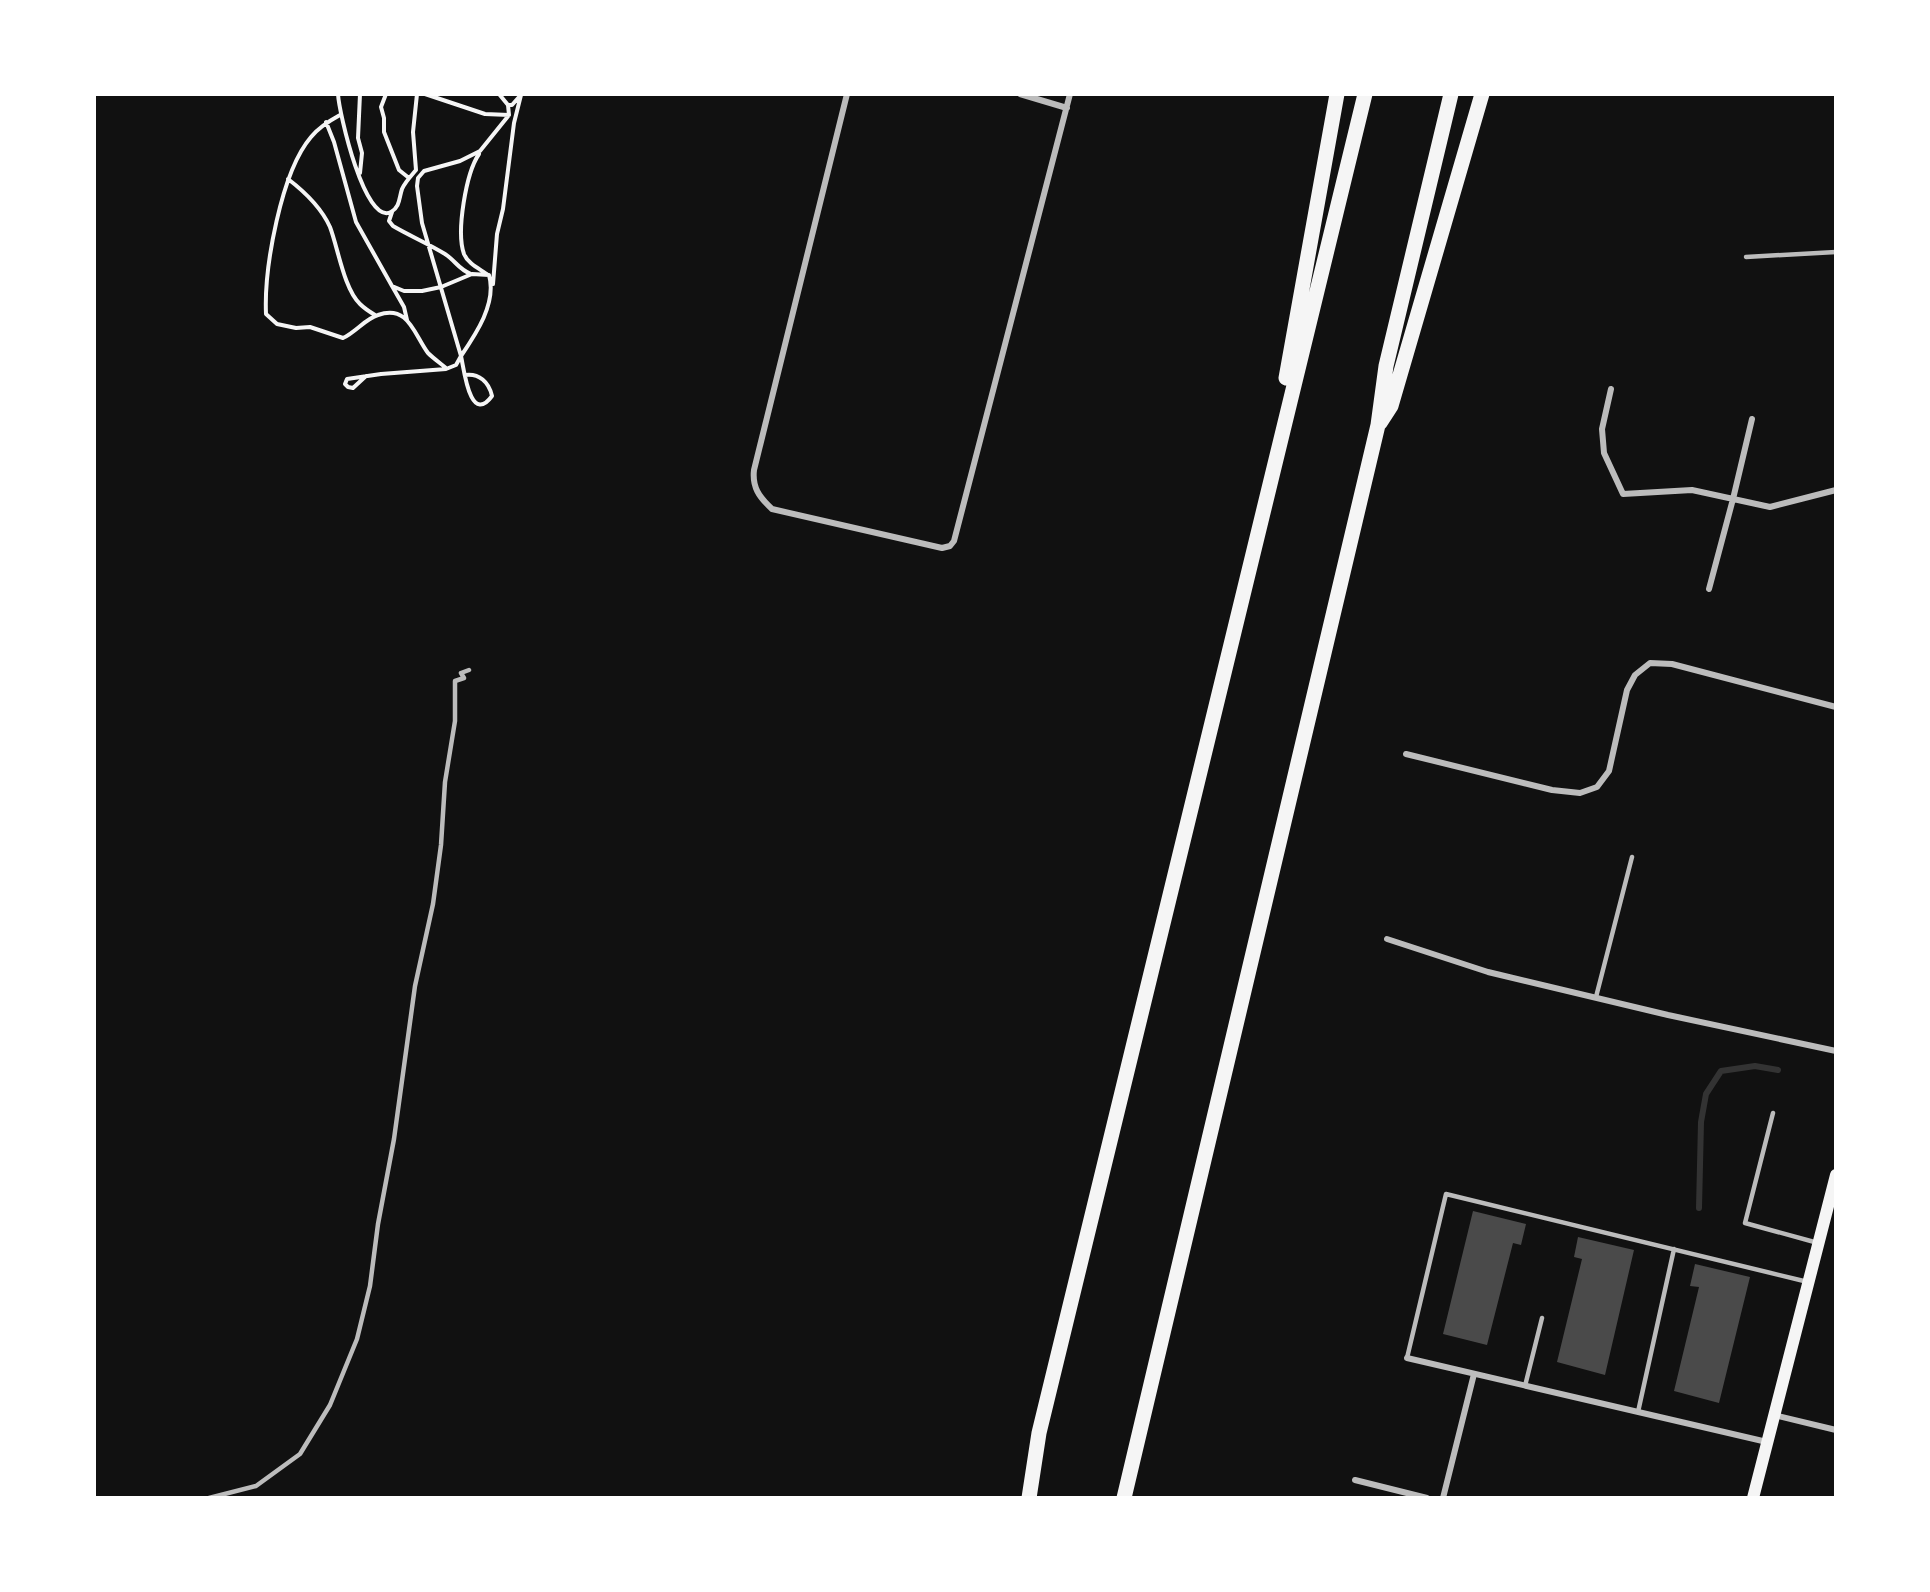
<svg xmlns="http://www.w3.org/2000/svg" width="1930" height="1592" font-family="'DM Sans',sans-serif">
<rect width="100%" height="100%" fill="#111"/>
<g fill="none" stroke-linecap="round" stroke-linejoin="round">
<!-- stream -->
<path stroke="#333" stroke-width="6" d="M1699 1208 1701 1122 1706 1094 1721 1071 1755 1066 1778 1070"/>
</g>
<!-- building -->
<path fill="#4a4a4a" d="M1473 1211 1526 1224 1521 1245 1513 1243 1487 1345 1443 1334Z
M1578 1237 1634 1250 1605 1375 1557 1362 1582 1259 1574 1257Z
M1695 1264 1750 1277 1719 1403 1674 1391 1699 1287 1690 1286Z"/>
<g fill="none" stroke-linecap="round" stroke-linejoin="round">
<!-- path -->
<path stroke="#f5f5f5" stroke-width="4" d="M338 94C339 113 365 226 391 212 400 207 399 198 402 189 405 182 411 176 416 170L413 132 417 94
M386 94 381 107 384 118V132L399 170 409 178
M425 94 485 114 509 115
M508 105H512L519 97
M340 115C329 121 319 127 311 137 281 172 264 268 266 314L277 324 296 328 310 327 343 338C356 332 365 319 378 315 408 304 414 334 428 353 433 358 440 363 446 368
M326 122 334 142 356 222 392 286 404 291H422L441 287 472 274 489 275C497 303 476 334 461 356 464 369 470 426 492 396 489 382 479 373 465 375
M479 154C466 173 456 232 464 254 468 264 480 269 488 275
M360 173 362 153 358 138 360 94
M288 179C305 192 321 207 330 227 338 248 344 289 360 304 364 308 370 312 375 315
M392 212 389 221 393 226C410 236 429 244 445 254 456 261 458 269 471 274
M493 284 497 234 503 209 514 123 521 95
M392 286 404 307 407 320
M366 376 353 388 348 387 345 384 347 379 381 374 446 369 456 365 461 356 422 223 417 186 418 178 424 171 460 161 480 151 509 115 508 105 499 94"/>
<!-- service -->
<path stroke="#bcbcbc" stroke-width="4.5" d="M1746 257 1836 252
M1596 997 1632 857
M1773 1113 1745 1223 1818 1243
M1407 1358 1446 1194 1808 1282
M1525 1386 1542 1318
M1638 1412 1674 1249
M209 1498 256 1486 300 1454 330 1405 357 1339 370 1286 378 1224 394 1139 415 986 433 904 441 845 445 782 455 721V681L464 678 461 673 469 670"/>
<!-- minor -->
<path stroke="#bcbcbc" stroke-width="6" d="M847 94 754 470C752 487 759 497 772 509L942 548 950 546 954 541 1070 94
M1020 94 1067 108
M1611 389 1602 429 1604 453 1623 494 1692 490 1770 507 1836 490
M1709 589 1733 499 1752 419
M1406 754 1552 790 1580 793 1597 787 1609 771 1627 690 1635 675 1650 663 1672 664 1836 707
M1387 939 1488 972 1668 1015 1836 1051
M1407 1358 1767 1442
M1774 1415 1836 1430
M1355 1480 1427 1498
M1443 1498 1474 1374"/>
<!-- secondary -->
<path stroke="#f5f5f5" stroke-width="12" d="M1753 1498 1836 1175"/>
<!-- motorway -->
<path stroke="#f5f5f5" stroke-width="15" d="M1286 378 1337 94
M1380 423 1391 406 1482 94
M1029 1498 1039 1433 1365 94
M1124 1498 1378 425 1386 366 1451 94"/>
</g>
<!-- border -->
<rect width="1930" height="1592" fill="none" stroke="#ffffff" stroke-width="192"/>
</svg>
